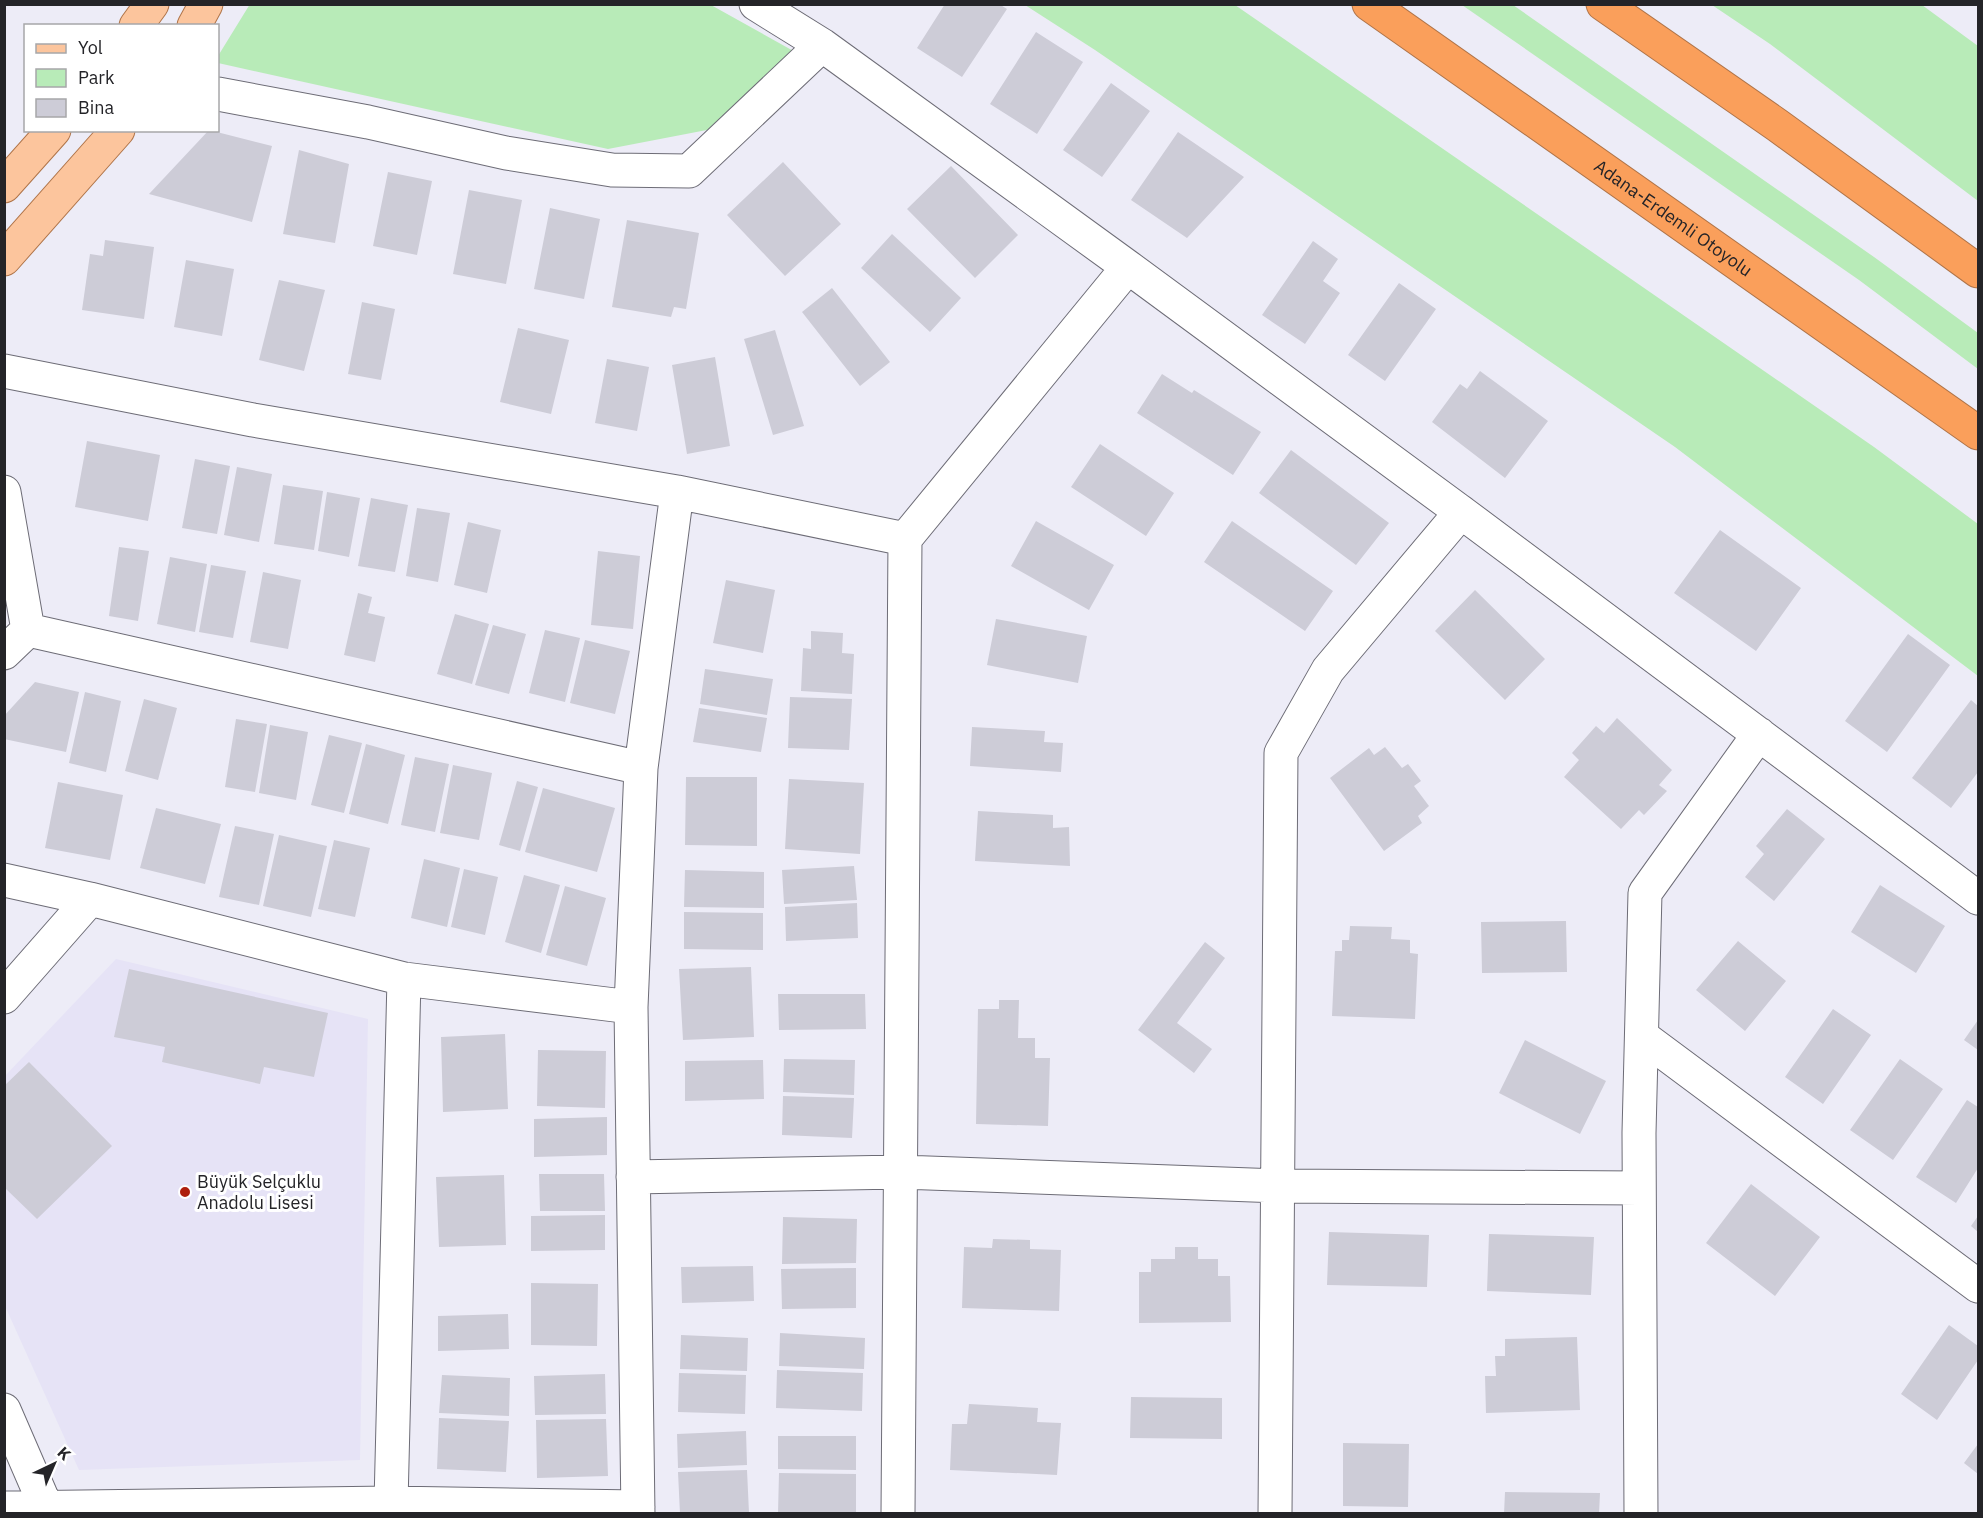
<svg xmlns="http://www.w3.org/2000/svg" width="1983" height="1518" font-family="'IBM Plex Sans',sans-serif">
<rect width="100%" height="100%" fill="#edecf7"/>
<!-- built -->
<path fill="#e6e3f6" d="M116 959 368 1019 360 1460 79 1470 5 1306 4 1077Z"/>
<!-- green -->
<path fill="#b8ebb8" d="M250 4 711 5 797 53 712 129 608 149 218 63V56Z
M1025 5H1235L1874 447 1978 524V676L1675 447 1095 50Z
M1462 5H1513L1874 257 1978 333V369L1859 280Z
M1712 5H1922L1978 46V201L1770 44Z"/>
<!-- building -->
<path fill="#cdccd7" d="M945 4H999L1007 9 962 77 917 48Z
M1036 32 1083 62 1037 134 990 104Z
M1111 83 1150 111 1102 177 1063 150Z
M209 130 272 146 252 222 149 194Z
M1178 132 1244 177 1187 238 1131 200Z
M299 150 349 164 335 243 283 234Z
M783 162 841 224 785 276 727 215Z
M951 166 1018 235 975 278 907 209Z
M388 172 432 181 417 255 373 246Z
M469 190 522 200 506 284 453 274Z
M550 208 600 219 584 299 534 289Z
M627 220 699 233 686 309 674 307 671 317 612 307Z
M892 234 961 298 930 332 861 268Z
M105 240 154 247 144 319 82 310 90 254 103 256Z
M1313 241 1338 259 1323 281 1340 293 1305 344 1262 315Z
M186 260 234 269 222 336 174 327Z
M279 280 325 290 304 371 259 360Z
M1399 283 1436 309 1385 381 1348 355Z
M832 288 890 362 860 386 802 312Z
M362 302 395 309 381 380 348 374Z
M518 328 569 340 551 414 500 402Z
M775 330 804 426 773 435 744 339Z
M715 357 730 446 687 454 672 365Z
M607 359 649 367 637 431 595 423Z
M1480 371 1548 421 1505 478 1432 422 1460 384 1467 389Z
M1162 374 1192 393 1194 390 1261 432 1233 475 1137 413Z
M87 441 160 455 148 521 75 507Z
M1100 444 1174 493 1146 536 1071 487Z
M1291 450 1389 523 1356 565 1259 493Z
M195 459 230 466 217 534 182 528Z
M237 467 272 474 259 542 224 535Z
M283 485 323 491 314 550 274 544Z
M327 492 360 498 349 557 318 551Z
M371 498 408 505 395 572 358 566Z
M417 508 450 513 438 582 406 576Z
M1036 521 1114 565 1089 610 1011 566Z
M1232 521 1333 591 1305 631 1204 562Z
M468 522 501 530 487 593 454 585Z
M1720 530 1801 588 1756 651 1674 593Z
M119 547 149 551 138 621 109 616Z
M598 551 640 556 633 629 591 625Z
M170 557 207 564 195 632 157 624Z
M211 565 246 571 233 638 199 632Z
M263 572 301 580 288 649 250 642Z
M726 580 775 590 763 653 713 643Z
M1475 590 1545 659 1505 700 1435 631Z
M358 593 372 597 368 613 385 617 375 662 344 655Z
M455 614 489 624 472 684 437 674Z
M996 619 1087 636 1078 683 987 665Z
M493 625 526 634 509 694 475 685Z
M545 630 580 638 565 702 529 693Z
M811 631 843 633 842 653 854 654 852 694 801 691 803 648 811 649Z
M1908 634 1950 665 1887 752 1845 721Z
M585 640 630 651 615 714 570 703Z
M705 669 773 679 767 715 700 704Z
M35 682 79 692 66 752 4 739V716Z
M85 692 121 701 106 772 69 763Z
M790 697 852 699 849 750 788 748Z
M144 699 177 708 158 780 125 771Z
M1971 700 1978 706V772L1951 808 1912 778Z
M699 708 767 718 761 752 693 742Z
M1617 718 1672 770 1659 785 1667 791 1644 815 1639 810 1621 829 1564 777 1579 760 1572 753 1596 726 1604 733Z
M236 719 267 724 255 792 225 787Z
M270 725 308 732 296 800 259 793Z
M972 727 1045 731 1044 742 1063 743 1061 772 970 766Z
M329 735 362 743 344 813 311 805Z
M366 744 405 755 388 824 349 814Z
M1385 747 1402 768 1408 764 1421 781 1414 786 1429 806 1418 816 1422 823 1384 851 1330 778 1369 748 1374 755Z
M415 757 449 764 435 832 401 825Z
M453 765 492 773 479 840 440 833Z
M686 777H757V846L685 845Z
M789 779 864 783 860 854 785 849Z
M517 781 538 787 520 851 499 845Z
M58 782 123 795 110 860 45 848Z
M543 788 615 808 597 872 525 852Z
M156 808 221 824 205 884 140 868Z
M1787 809 1825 839 1774 901 1745 877 1764 854 1756 846Z
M978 811 1053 815V828L1069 827 1070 866 975 861Z
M235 826 274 834 259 905 219 897Z
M279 835 327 846 311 917 263 906Z
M334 840 370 848 355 917 318 909Z
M424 859 460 868 447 927 411 918Z
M854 866 857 900 784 904 782 870Z
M464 869 498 877 485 935 451 927Z
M685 870 764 872V908L684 907Z
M524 875 560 885 541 953 505 942Z
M1880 885 1945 926 1916 973 1851 932Z
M565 886 606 898 587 966 546 955Z
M857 903 858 938 786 941 785 907Z
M684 912 763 913V950L684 949Z
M1566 921 1567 972 1482 973 1481 922Z
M1350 926 1392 927 1391 939 1410 940V953L1418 954 1415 1019 1332 1016 1335 951H1342V940H1349Z
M1738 941 1786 981 1745 1031 1696 990Z
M1205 942 1225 958 1177 1023 1212 1049 1194 1073 1138 1030Z
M751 967 754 1037 683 1040 679 969Z
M129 969 328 1013 314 1077 264 1067 260 1084 162 1062 165 1047 114 1037Z
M778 994H865L866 1029 779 1030Z
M999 1000H1019L1018 1038H1035V1058H1050L1048 1126 976 1124 978 1009H999Z
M1833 1009 1871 1035 1823 1104 1785 1077Z
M1978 1020V1050L1964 1040Z
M505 1034 508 1109 443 1112 441 1037Z
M1525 1040 1606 1081 1580 1134 1499 1093Z
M538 1050 606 1051 605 1108 537 1106Z
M784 1059 855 1060 854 1095 783 1092Z
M1900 1059 1943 1089 1893 1160 1850 1130Z
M763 1060 764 1099 685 1101V1061Z
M29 1062 112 1146 37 1219 4 1187V1086Z
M783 1096 854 1098 852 1138 782 1135Z
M1967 1100 1978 1107V1168L1956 1203 1916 1177Z
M607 1117V1155L534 1157V1119Z
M539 1174H604L605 1211H540Z
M504 1175 506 1245 439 1247 436 1177Z
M1751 1184 1820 1237 1775 1296 1706 1243Z
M605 1215V1250L531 1251V1216Z
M1978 1216V1232L1971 1226Z
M783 1217 857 1219 856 1263 782 1264Z
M1329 1232 1429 1235 1427 1287 1327 1285Z
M1489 1234 1594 1237 1591 1295 1487 1291Z
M993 1239 1030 1240V1249L1061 1250 1059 1311 962 1308 964 1247 992 1248Z
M1175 1247H1198V1259H1218V1276H1230L1231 1322 1139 1323V1272H1151V1259H1175Z
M753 1266 754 1301 682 1303 681 1267Z
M856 1268V1308L782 1309 781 1269Z
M531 1283 598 1284 597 1346 531 1345Z
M508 1314 509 1349 438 1351V1316Z
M1949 1325 1978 1346V1360L1937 1420 1901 1394Z
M780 1333 865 1338 864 1369 779 1366Z
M681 1335 748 1338 747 1371 680 1369Z
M1577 1337 1580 1410 1486 1413 1485 1376H1496L1495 1356H1505V1339Z
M777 1370 863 1373 862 1411 776 1408Z
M679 1373 746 1375 745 1414 678 1412Z
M605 1374 606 1414 535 1415 534 1376Z
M442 1375 510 1378 509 1416 439 1413Z
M1131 1397 1222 1398V1439L1130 1438Z
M969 1404 1038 1408 1037 1422 1061 1423 1057 1475 950 1470 952 1424H967Z
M439 1418 509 1421 506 1472 437 1469Z
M606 1419 608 1476 537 1478 536 1420Z
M746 1431 747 1465 678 1468 677 1434Z
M778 1436H856V1470L778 1469Z
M1343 1443 1409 1444 1408 1507 1343 1506Z
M1978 1444V1474L1964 1463Z
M747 1470 749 1513 680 1514 678 1472Z
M779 1473 856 1474V1514L778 1513Z
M1505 1492 1600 1493 1599 1514H1504Z"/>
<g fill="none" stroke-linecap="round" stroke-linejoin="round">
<defs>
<path id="minor" d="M756 4 822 45 1128 267 1461 512 1978 898
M218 94 368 122 506 153 612 170 689 171 822 45
M4 371 253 420 677 492 905 539 898 1514
M4 492 28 630
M905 539 1128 267
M28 630 641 768
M4 653 28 630
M4 880 90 899 404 979 631 1007
M4 997 90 899
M1643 1037 1978 1286
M633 1177 901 1172 1277 1186 1639 1188
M4 1410 46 1507 45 1514
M391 1503 404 979
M4 1508 391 1503 638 1507
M638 1514 631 1007 641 768 677 492
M1275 1514 1281 753 1328 670 1461 512
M1641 1514 1639 1133 1645 893 1759 734"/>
<path id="major" d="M136 26 152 4
M194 26 206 4
M4 186 54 130
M4 259 118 130"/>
<g id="highway">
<path id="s1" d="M1369 4 1978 433"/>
<path d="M1603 4 1777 125 1978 271"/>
</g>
</defs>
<!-- minor casing -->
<use href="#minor" stroke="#6d6c76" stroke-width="35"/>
<!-- major casing -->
<use href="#major" stroke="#af7449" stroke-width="35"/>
<!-- highway casing -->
<use href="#highway" stroke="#af7449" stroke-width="35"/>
<!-- minor -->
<use href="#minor" stroke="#fff" stroke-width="33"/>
<!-- major -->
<use href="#major" stroke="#fcc59d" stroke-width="33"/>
<!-- highway -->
<use href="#highway" stroke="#fa9f5b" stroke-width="33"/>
</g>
<!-- markers -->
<circle fill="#ae1f0d" stroke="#fff" stroke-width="2" cx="185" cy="1192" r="6"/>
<g text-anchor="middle" stroke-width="6" stroke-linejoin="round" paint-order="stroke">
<!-- street labels -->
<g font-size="18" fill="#242428" stroke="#fff">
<text dy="6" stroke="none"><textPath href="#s1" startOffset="372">Adana-Erdemli Otoyolu</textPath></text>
</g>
<!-- poi labels -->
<g font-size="18" fill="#242428" stroke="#fff" text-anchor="start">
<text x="197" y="1188">Büyük Selçuklu<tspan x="197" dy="21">Anadolu Lisesi</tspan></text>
</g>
</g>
<!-- border -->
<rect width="1983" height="1518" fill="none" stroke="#242428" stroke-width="12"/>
<!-- legend -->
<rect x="24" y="24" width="195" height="108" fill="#ffffff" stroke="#a7a7a9" stroke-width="1.5"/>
<rect x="36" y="44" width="30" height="9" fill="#fcc59d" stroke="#a7a7a9" stroke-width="1.5"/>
<text x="78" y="54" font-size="18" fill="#242428">Yol</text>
<rect x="36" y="69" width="30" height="18" fill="#b8ebb8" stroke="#a7a7a9" stroke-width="1.5"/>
<text x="78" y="84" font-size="18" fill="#242428">Park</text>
<rect x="36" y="99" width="30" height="18" fill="#cdccd7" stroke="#a7a7a9" stroke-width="1.5"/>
<text x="78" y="114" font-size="18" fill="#242428">Bina</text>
<!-- north arrow -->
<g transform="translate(54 1464) rotate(44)" stroke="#ffffff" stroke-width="4.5" paint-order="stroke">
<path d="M0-4.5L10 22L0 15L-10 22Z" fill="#242428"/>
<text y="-9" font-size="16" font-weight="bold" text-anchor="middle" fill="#242428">K</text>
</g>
</svg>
